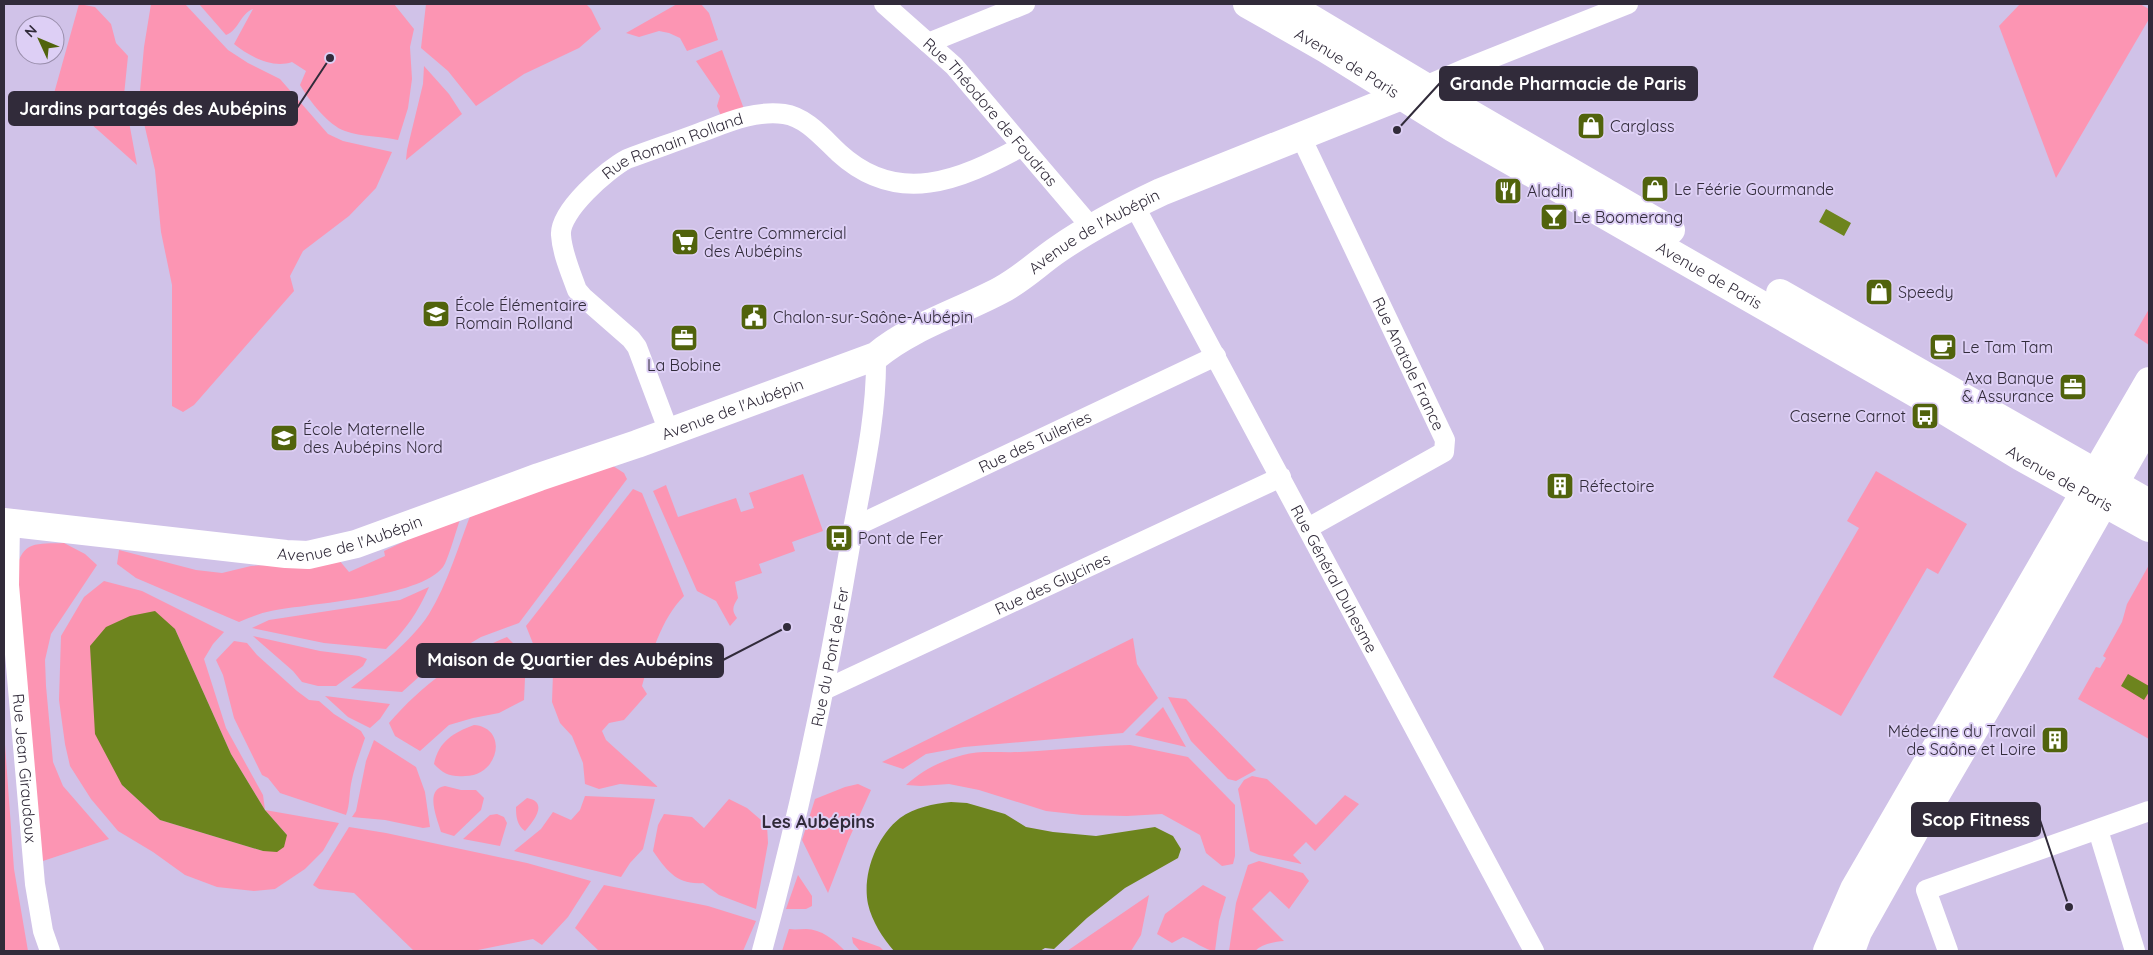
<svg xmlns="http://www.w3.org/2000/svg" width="2153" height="955" font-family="Quicksand,sans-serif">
<rect width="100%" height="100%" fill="#d0c2e8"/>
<!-- green -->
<path fill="#fc95b3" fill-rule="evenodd" d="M79 4 95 7 111 24 116 43 128 56 124 95 137 165 80 114 53 97Z
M151 4H185L228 50 248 63 280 79 328 134 343 141 392 152 376 188 349 216 303 251 290 276 294 291 194 405 183 412 172 406V285L161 232 155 170 139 102 144 47Z
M199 4H394L414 29 410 47 412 79 408 108 398 140C381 136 362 137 345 131 329 126 308 99 300 85L306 71 292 62C272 69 249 56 234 44L253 9C240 14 239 30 226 35Z
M426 4H586L591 9 601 29 579 48 524 74 476 106 448 71 421 48Z
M677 4H701L709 13 718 40 687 51 680 38 669 33 659 31 639 37 626 33Z
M2020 4H2140L2149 9V19L2056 178 1999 26Z
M722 50 744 109 721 116 717 106 720 96 696 61Z
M424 66 449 94 462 114 406 160 407 150 423 84Z
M2149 309V345L2134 335Z
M613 466 624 473 627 479 519 623 481 637 430 667 402 692 351 688C378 667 410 643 429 614 448 583 459 544 472 511Z
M1876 471 1967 524 1938 574 1927 568 1841 716 1773 677 1859 528 1847 521Z
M803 474 823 531 792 542 795 551 759 564 762 573 735 582 738 598C733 606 731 610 737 618L730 626 716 601 697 591 653 491 666 485 678 517 736 498 741 512 754 508 749 493Z
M633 489 642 493 684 596C661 619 651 655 642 686L647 694 624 720 609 723 602 731 606 740 658 787 620 784 599 789 585 784 583 763 572 736 560 723 552 702 553 673 536 651 526 626Z
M462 514C458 524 448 561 443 567 419 598 310 603 271 611 260 613 249 618 239 622L136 578 117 564 119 550 196 570 222 573 251 566 339 560 349 572 385 556 384 551Z
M64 543 85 554 97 565 51 634 45 660 46 686 53 762 63 786 109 839 40 862 16 571C22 540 37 544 64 543Z
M2149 565V739L2078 699 2096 667 2100 668 2106 658 2103 656 2122 622 2127 604Z
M104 581 142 591 224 632 213 644 204 659 226 728 263 795 265 810 339 823 323 851 305 869 275 889 254 891 217 887 185 875 153 852 118 831 91 799 70 766 65 744 59 700 61 636 84 597ZM175 629 231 754 265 810 287 835 263 851 160 820 122 785Z
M429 587C417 614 406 629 386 649L324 643 252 628 269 620 400 600Z
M253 636 320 651 359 656 367 659 363 666 336 686H318L302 682 293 671Z
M507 637 526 656 524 700 499 713 473 718 449 725 420 751 395 736 389 723C421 686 462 655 507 637Z
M1133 638 1137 664 1158 698 1123 733 964 747 926 754 903 769 882 762Z
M234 641 247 643 257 655 297 691 309 700 319 701 334 714 361 731 365 738C360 753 354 768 351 784 349 795 350 804 346 815L280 793 268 778 262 775 234 718 223 675 216 660Z
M325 696 390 704 380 719 370 728 348 717Z
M1168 697 1186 699 1256 770 1236 781 1228 779 1191 741Z
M1163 707 1186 747 1135 735Z
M474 725C509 728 499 776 465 776 451 777 443 774 434 764 439 741 453 733 474 725Z
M4 731 14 869 28 951H4Z
M374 740 416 767 425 792 430 827 423 828 385 820 352 817 356 811 366 761Z
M1130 745 1188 757 1235 805V856L1233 864 1222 866 1206 853 1200 835 1162 814 1127 816 1082 815 1046 811 979 790 949 784 921 786 906 785C923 770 940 761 963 755 980 750 1002 753 1020 752 1057 750 1093 746 1130 745Z
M1252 776 1267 779 1316 825 1345 795 1359 804 1315 851 1306 842 1293 855 1302 864 1259 855 1250 851 1238 789 1244 780Z
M858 784 871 790 848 841 828 893 802 840 815 799 845 787Z
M445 786 461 790H476L484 798 481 810 454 836 441 832C437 818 424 789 445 786Z
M585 796 655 799 643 849 630 863 621 877 514 851 541 829 553 812 571 820 580 810Z
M527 798C549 802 534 821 525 831 517 825 516 817 516 807Z
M729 799 747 808 767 825 768 843 756 909 719 895 703 883C677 885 667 871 653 851L658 825 664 814 692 817 704 828Z
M497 814 504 817 507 823 500 846 463 839 490 815Z
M349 827 386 833 527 863 591 881 568 917 542 945 533 939 473 951H414L354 893 319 889 313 885Z
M1259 861 1303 873 1309 881 1289 909 1270 891 1252 909 1284 941C1273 942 1262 944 1255 951H1229L1236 903 1248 865Z
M798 875 812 896V906L806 909H786Z
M604 885 708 906 756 921 743 951H599L575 928Z
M1203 885 1226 897 1219 921 1215 951C1206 951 1193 940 1183 937L1172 943 1157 934 1165 914Z
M1149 895 1141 935 1131 951H1067Z
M789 929C795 930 800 929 806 929 821 929 835 940 845 951H782Z
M852 937 880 947 884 951H860L853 943Z"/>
<!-- water -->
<path fill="#6d841e" d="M1826 209 1851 223 1844 236 1819 222Z
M155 611 175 629 231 754 265 810 287 835 284 847 277 852 263 851 160 820 122 785 95 734 90 646 106 627 130 616Z
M2128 674 2149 686V692L2144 700 2121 686Z
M951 802 967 803 1005 814 1026 827 1053 832 1096 836 1155 827 1173 836 1181 849 1178 858 1125 888 1087 918 1054 949 1045 948 1040 951H894C883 938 872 922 868 904 862 875 876 837 900 818 915 807 933 804 951 802Z"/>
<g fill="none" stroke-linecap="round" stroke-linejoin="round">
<!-- street -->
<g stroke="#fff" stroke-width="20">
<path id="s1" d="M884 4 954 66 1091 227"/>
<path d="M928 43 1025 4"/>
<path d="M1416 90 1467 68 1628 4"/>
<path id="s2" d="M1301 137 1445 440 1444 452 1308 528"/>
<path id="s3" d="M1134 205 1534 951"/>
<path id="s4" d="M669 432 637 347 631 339 583 297 577 290C571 273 562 253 561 235 559 211 608 169 627 159 651 150 675 142 699 133 726 123 754 110 784 114 806 117 823 138 839 153 898 207 960 180 1021 147"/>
<path id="s5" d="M10 523 9 585 35 884 43 931 50 951"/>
<path id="s6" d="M854 527 1216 356"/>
<path id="s7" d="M824 690 1281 477"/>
<path d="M2098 830 2135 951"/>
<path id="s8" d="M762 951C799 816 828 678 851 540 862 479 877 418 876 356"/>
<path d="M1948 951 1926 890 2149 811"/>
</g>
<!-- secondary -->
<g stroke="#fff" stroke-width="28">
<path id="s9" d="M1247 4 1326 49 1453 128 1924 398 2021 457 2149 528"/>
<path d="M1287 4 1471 114 1671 230"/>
<path d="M1780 293 2149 503"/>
<path id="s10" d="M4 522 286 554 308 555 356 544 539 477 637 444 876 356C912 326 960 312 1001 290 1022 279 1038 263 1057 250 1090 227 1125 209 1161 192L1414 91"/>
</g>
<!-- primary -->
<path stroke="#fff" stroke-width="28" d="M1827 951 1854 889 2149 381
M1851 951 1858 932 1916 829 2013 663 2149 423"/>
</g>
<!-- icons -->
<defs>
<symbol id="shop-square" viewBox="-11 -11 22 22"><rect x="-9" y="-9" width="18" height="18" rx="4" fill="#51630c" stroke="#ddcff5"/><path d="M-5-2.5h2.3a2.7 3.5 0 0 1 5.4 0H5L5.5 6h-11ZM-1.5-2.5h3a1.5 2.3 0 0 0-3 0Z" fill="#fff"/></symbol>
<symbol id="restaurant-square" viewBox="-11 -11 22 22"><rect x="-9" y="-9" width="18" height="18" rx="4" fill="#51630c" stroke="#ddcff5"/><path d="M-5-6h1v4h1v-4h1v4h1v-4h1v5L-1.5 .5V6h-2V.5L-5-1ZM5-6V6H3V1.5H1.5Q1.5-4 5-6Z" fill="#fff"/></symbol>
<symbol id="bar-square" viewBox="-11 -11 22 22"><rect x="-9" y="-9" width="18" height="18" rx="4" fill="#51630c" stroke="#ddcff5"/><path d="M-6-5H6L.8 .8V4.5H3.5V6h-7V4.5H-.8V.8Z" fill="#fff"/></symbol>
<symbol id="supermarket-square" viewBox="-11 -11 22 22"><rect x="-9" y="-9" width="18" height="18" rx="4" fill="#51630c" stroke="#ddcff5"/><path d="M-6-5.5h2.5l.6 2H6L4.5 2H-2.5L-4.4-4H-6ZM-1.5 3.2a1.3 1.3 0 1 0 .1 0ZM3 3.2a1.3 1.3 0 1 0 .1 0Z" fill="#fff"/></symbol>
<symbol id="school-square" viewBox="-11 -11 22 22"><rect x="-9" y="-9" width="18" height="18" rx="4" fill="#51630c" stroke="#ddcff5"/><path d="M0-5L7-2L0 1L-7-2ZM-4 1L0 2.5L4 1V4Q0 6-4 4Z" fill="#fff"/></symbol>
<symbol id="civic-square" viewBox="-11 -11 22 22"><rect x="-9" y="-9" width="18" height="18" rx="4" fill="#51630c" stroke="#ddcff5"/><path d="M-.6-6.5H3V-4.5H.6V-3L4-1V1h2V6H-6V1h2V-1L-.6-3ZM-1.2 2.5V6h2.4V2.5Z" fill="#fff"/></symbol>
<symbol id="office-square" viewBox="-11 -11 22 22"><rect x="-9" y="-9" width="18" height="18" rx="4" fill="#51630c" stroke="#ddcff5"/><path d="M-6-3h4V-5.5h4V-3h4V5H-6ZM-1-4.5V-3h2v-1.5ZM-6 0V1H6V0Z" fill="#fff"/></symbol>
<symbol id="cafe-square" viewBox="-11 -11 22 22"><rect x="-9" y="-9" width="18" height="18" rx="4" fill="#51630c" stroke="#ddcff5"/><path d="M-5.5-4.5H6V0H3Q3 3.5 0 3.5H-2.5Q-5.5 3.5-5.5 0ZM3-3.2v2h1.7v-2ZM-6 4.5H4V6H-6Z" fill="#fff"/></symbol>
<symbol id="bus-square" viewBox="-11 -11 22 22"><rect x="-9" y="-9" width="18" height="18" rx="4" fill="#51630c" stroke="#ddcff5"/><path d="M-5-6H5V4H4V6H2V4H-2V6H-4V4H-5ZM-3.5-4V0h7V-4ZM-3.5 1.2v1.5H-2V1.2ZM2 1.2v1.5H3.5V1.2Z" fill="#fff"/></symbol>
<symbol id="building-square" viewBox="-11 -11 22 22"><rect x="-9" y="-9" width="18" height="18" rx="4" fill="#51630c" stroke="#ddcff5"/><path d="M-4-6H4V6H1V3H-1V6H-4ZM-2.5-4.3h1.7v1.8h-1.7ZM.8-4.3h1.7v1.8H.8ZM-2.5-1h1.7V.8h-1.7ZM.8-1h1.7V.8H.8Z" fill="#fff"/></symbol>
</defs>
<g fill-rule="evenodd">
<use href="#shop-square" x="1575" y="110" width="32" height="32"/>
<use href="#shop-square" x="1639" y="173" width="32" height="32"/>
<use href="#restaurant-square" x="1492" y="175" width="32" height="32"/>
<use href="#bar-square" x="1538" y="201" width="32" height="32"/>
<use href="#supermarket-square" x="669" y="226" width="32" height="32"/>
<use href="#shop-square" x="1863" y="276" width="32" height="32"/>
<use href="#school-square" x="420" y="298" width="32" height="32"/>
<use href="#civic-square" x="738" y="301" width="32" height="32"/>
<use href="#office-square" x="668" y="322" width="32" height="32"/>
<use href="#cafe-square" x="1927" y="331" width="32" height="32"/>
<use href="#office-square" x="2057" y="371" width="32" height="32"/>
<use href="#bus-square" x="1909" y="400" width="32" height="32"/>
<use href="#school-square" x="268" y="422" width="32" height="32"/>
<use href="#building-square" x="1544" y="470" width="32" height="32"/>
<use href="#bus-square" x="823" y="522" width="32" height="32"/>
<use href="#building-square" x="2039" y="724" width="32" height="32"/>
</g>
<g text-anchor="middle" stroke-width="4" stroke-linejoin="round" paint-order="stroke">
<!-- street labels -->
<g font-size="16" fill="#312b3a" stroke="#ddcff5">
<text dy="6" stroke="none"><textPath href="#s9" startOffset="116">Avenue de Paris</textPath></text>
<text dy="6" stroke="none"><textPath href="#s1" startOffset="152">Rue Théodore de Foudras</textPath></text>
<text dy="6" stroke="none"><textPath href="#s4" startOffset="382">Rue Romain Rolland</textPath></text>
<text dy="6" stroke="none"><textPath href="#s10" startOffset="1160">Avenue de l'Aubépin</textPath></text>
<text dy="6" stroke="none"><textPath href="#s9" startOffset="536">Avenue de Paris</textPath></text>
<text dy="6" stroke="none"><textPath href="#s2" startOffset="251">Rue Anatole France</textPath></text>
<text dy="6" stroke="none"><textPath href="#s10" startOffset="755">Avenue de l'Aubépin</textPath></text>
<text dy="6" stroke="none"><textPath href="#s6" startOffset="200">Rue des Tuileries</textPath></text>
<text dy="6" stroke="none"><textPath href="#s9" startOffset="941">Avenue de Paris</textPath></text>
<text dy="6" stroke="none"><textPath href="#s10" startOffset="350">Avenue de l'Aubépin</textPath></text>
<text dy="6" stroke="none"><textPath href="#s3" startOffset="424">Rue Général Duhesme</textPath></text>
<text dy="6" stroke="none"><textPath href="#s7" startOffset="252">Rue des Glycines</textPath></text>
<text dy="6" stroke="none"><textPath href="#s8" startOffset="302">Rue du Pont de Fer</textPath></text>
<text dy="6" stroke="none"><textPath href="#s5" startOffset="246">Rue Jean Giraudoux</textPath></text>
</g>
<!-- poi labels -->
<g font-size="16" fill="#312b3a" stroke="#ddcff5" text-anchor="start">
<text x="1610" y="132">Carglass</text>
<text x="1674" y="195">Le Féérie Gourmande</text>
<text x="1527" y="197">Aladin</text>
<text x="1573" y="223">Le Boomerang</text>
<text x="704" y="239">Centre Commercial<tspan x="704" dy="18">des Aubépins</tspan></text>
<text x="1898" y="298">Speedy</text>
<text x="455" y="311">École Élémentaire<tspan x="455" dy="18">Romain Rolland</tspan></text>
<text x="773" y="323">Chalon-sur-Saône-Aubépin</text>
<text x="1962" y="353">Le Tam Tam</text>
<text x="684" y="371" text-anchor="middle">La Bobine</text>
<text x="2054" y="384" text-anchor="end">Axa Banque<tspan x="2054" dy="18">&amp; Assurance</tspan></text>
<text x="1906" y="422" text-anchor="end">Caserne Carnot</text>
<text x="303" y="435">École Maternelle<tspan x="303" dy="18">des Aubépins Nord</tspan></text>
<text x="1579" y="492">Réfectoire</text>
<text x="858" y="544">Pont de Fer</text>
<text x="2036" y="737" text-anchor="end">Médecine du Travail<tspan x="2036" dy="18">de Saône et Loire</tspan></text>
</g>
<!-- neighbourhood labels -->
<g font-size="18" font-weight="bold" fill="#312b3a" stroke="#ddcff5">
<text x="818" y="828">Les Aubépins</text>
</g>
</g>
<!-- callouts -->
<path fill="none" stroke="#312b3a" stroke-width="2" d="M1397 130L1440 83M330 58L297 108M787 627L723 660M2069 907L2040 820"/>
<g fill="#312b3a" stroke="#ddcff5" stroke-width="2">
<circle cx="1397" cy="130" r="5"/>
<circle cx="330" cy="58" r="5"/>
<circle cx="787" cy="627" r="5"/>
<circle cx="2069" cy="907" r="5"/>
</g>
<g fill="#312b3a" stroke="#312b3a" stroke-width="2">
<rect x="1440" y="67" width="257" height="33" rx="5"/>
<rect x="9" y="92" width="288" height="33" rx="5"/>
<rect x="417" y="644" width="306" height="33" rx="5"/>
<rect x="1912" y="803" width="128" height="33" rx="5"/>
</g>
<g font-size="18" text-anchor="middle" font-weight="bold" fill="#fff">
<text x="1568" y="90">Grande Pharmacie de Paris</text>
<text x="153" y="115">Jardins partagés des Aubépins</text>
<text x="570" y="666">Maison de Quartier des Aubépins</text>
<text x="1976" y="826">Scop Fitness</text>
</g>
<!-- border -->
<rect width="2153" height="955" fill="none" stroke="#312b3a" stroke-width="10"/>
<!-- north arrow -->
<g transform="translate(40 40) rotate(314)"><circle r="24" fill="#ddcff5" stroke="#988daa"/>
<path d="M0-4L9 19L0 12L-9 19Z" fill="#51630c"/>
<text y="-8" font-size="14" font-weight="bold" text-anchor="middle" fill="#312b3a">N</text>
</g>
</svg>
